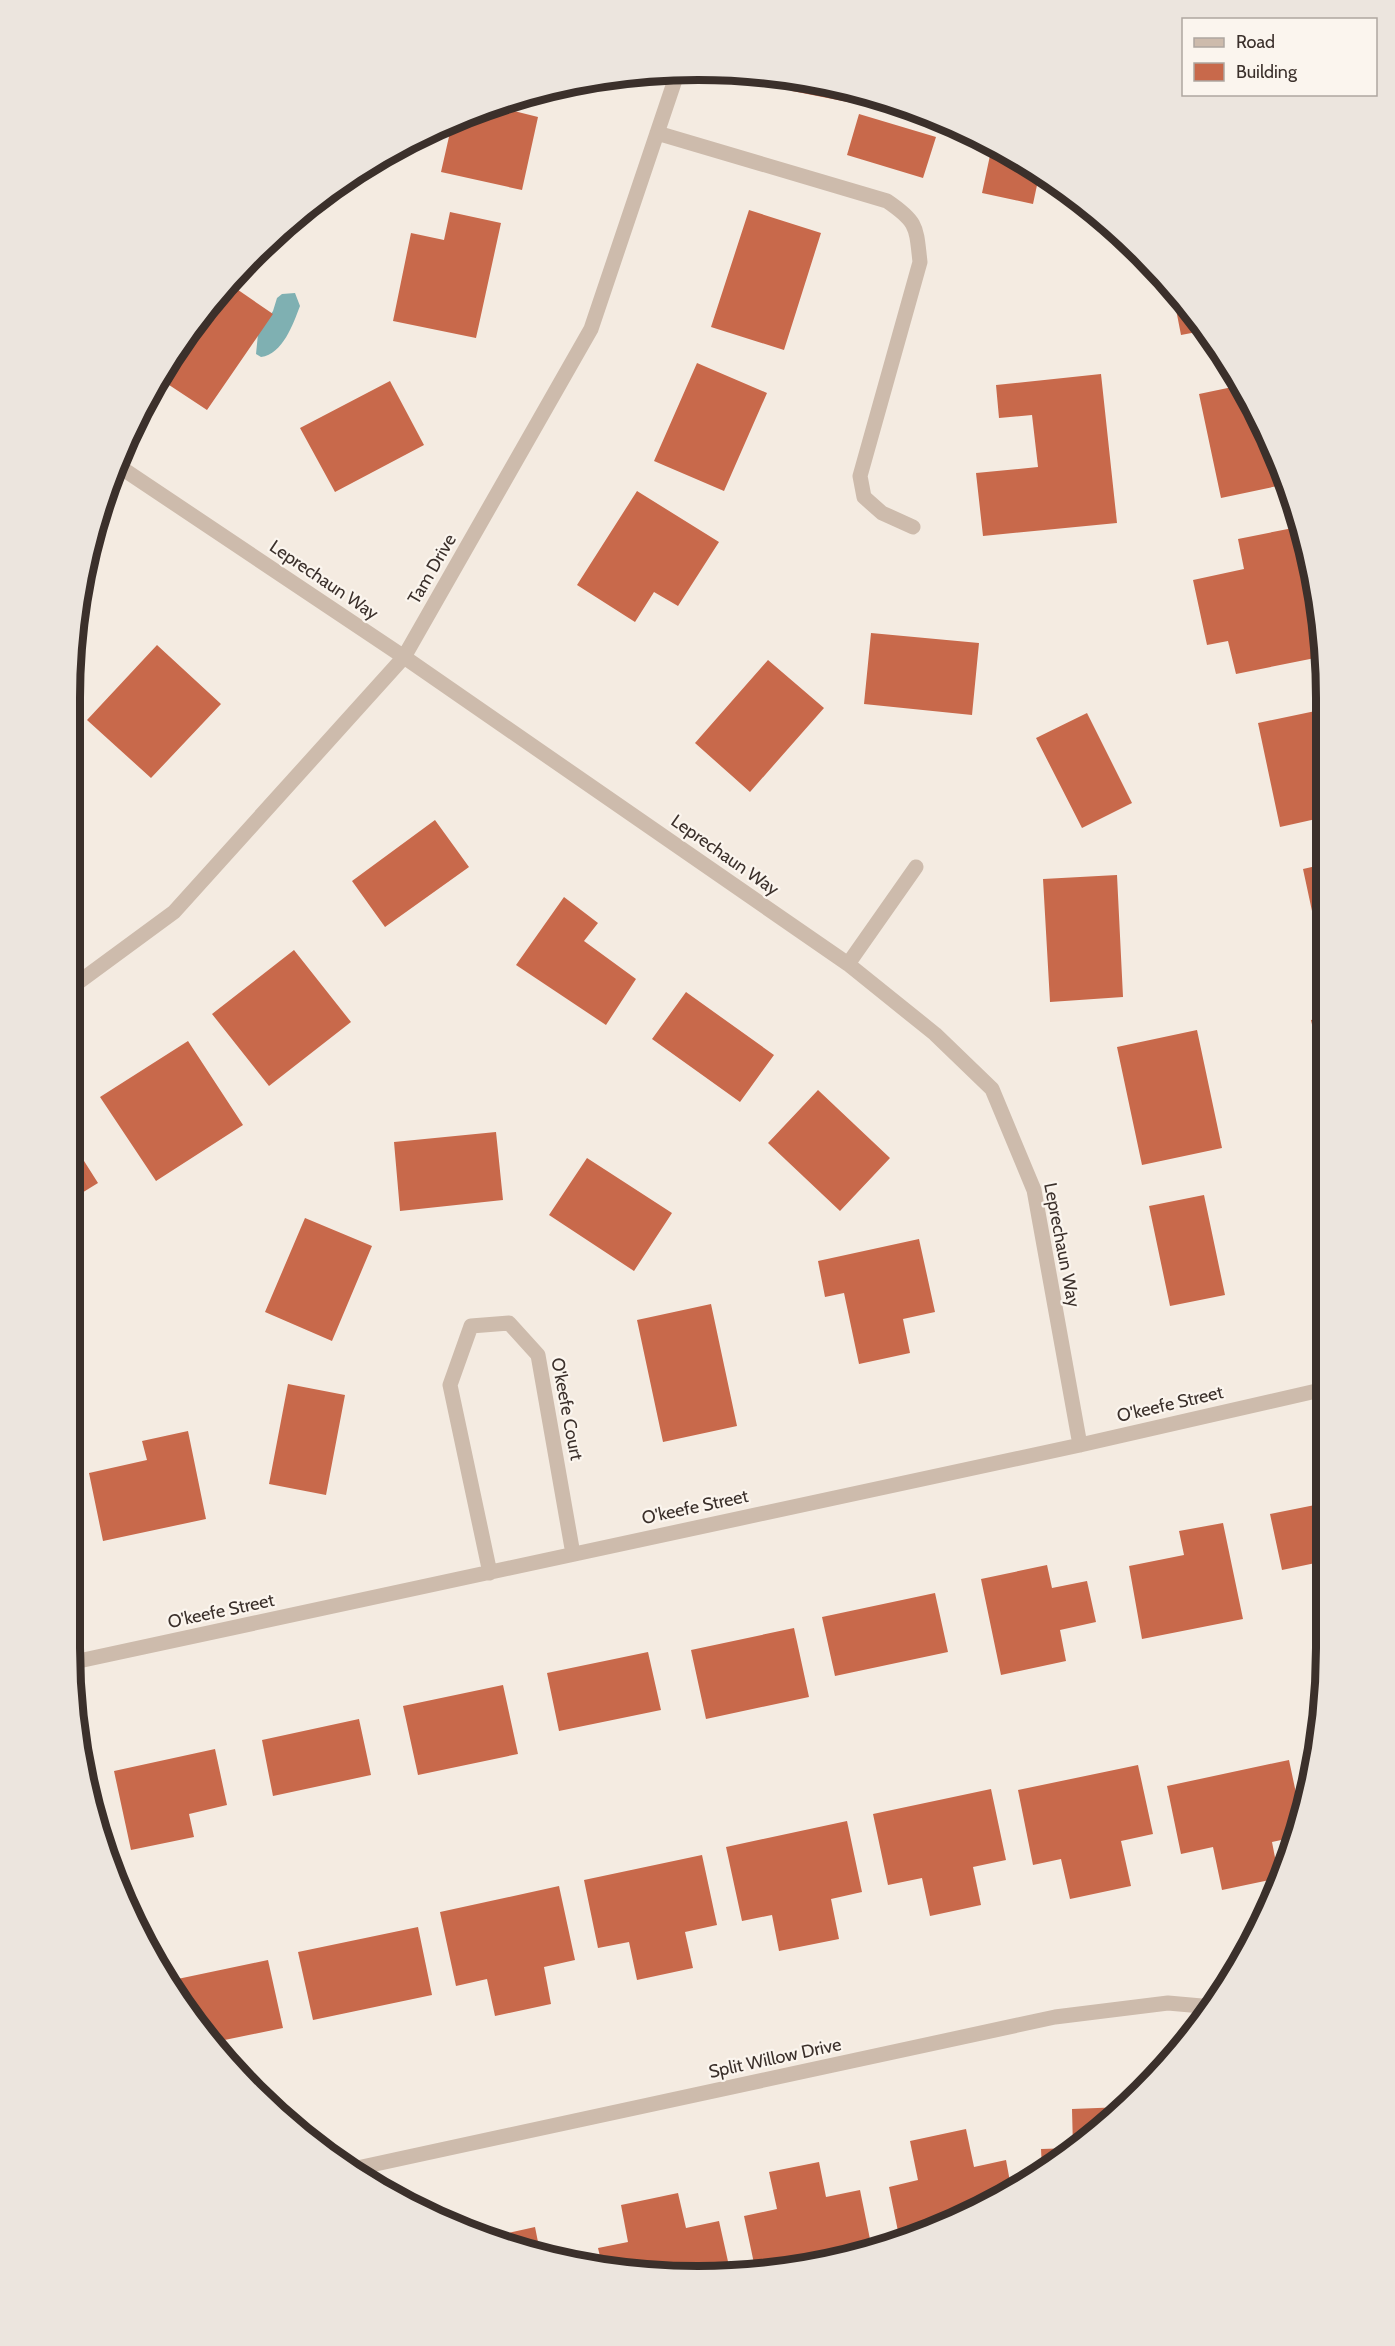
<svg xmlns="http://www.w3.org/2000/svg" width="1395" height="2346" font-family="Cabin,sans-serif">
<rect width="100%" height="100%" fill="#f4ebe1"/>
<!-- water -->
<path fill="#7fb0b2" d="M295 293 300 306C293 324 283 354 261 357L256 354 258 334 273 311 277 298 282 294Z"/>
<!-- building -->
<path fill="#c8694b" d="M794 79 820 81 875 98 873 107 792 91Z
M517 99 514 111 538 117 522 190 441 172 453 119Z
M859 114 936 137 923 178 847 155Z
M992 146 1040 171 1033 204 982 193Z
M749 210 821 233 784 350 711 327Z
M450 212 501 223 476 338 393 321 411 233 444 240Z
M228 283 273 314 207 410 160 379 175 349Z
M1173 294 1174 295 1202 331 1181 335Z
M697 363 767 393 724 491 654 461Z
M1101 374 1117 523 983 536 976 473 1038 467 1032 415 999 418 996 385Z
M390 381 424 445 335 492 300 428Z
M1242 385 1287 484 1221 498 1199 394Z
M637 491 719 542 678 606 654 592 635 622 577 585Z
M1298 527 1325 656 1236 674 1228 641 1207 645 1193 580 1244 569 1238 539Z
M871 633 979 643 972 715 864 704Z
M157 645 221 704 151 778 87 720Z
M768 660 824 708 750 792 695 743Z
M1325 709V817L1280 827 1258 723Z
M1087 713 1132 803 1082 828 1036 738Z
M71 818 84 834 71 844Z
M435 820 469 867 385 927 352 881Z
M1325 864V967H1324L1303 869Z
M1117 875 1123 997 1050 1002 1043 879Z
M564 897 598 923 584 941 636 979 606 1025 516 965Z
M294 950 351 1022 269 1086 212 1014Z
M686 992 774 1055 740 1102 652 1039Z
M1325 1017V1080H1324L1311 1020Z
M1197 1030 1222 1148 1142 1165 1117 1047Z
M188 1041 243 1125 156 1181 100 1097Z
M818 1090 890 1158 840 1211 768 1143Z
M496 1132 503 1200 400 1211 394 1142Z
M72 1142 98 1183 72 1199Z
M1325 1153V1204H1324L1313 1155Z
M587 1158 672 1213 634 1271 549 1215Z
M1204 1195 1225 1295 1170 1306 1149 1206Z
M305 1218 372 1246 332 1341 265 1312Z
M919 1239 935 1312 903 1319 910 1353 859 1364 844 1293 825 1297 818 1261Z
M711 1304 737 1426 663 1442 637 1320Z
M288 1384 345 1395 326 1495 269 1484Z
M188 1431 206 1519 103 1541 89 1473 147 1460 142 1441Z
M1325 1503V1561L1282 1570 1270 1514Z
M1223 1523 1243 1619 1142 1639 1129 1566 1184 1555 1179 1531Z
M1047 1565 1052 1588 1087 1581 1096 1622 1060 1630 1066 1661 1001 1675 981 1579Z
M935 1593 948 1652 835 1676 822 1617Z
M794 1628 809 1697 706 1719 691 1650Z
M648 1652 661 1710 559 1731 547 1673Z
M503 1685 518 1754 418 1775 403 1706Z
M359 1719 371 1775 273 1796 262 1740Z
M215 1749 227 1805 189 1814 194 1837 131 1850 114 1771Z
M1289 1760 1300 1812 1295 1837 1272 1842 1279 1878 1222 1890 1213 1847 1181 1854 1167 1786Z
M1138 1765 1153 1834 1121 1841 1131 1886 1070 1899 1061 1859 1033 1865 1018 1790Z
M991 1789 1006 1860 973 1867 981 1905 930 1916 922 1878 888 1885 873 1814Z
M847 1821 862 1892 831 1899 839 1939 779 1951 772 1915 742 1921 726 1847Z
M702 1855 717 1925 685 1932 693 1968 637 1980 629 1942 598 1948 584 1880Z
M559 1886 575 1960 544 1967 551 2004 495 2016 487 1979 456 1986 440 1912Z
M418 1927 432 1995 313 2020 298 1952Z
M268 1960 283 2028 210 2043 199 2031 168 1981Z
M1123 2107 1080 2147 1042 2169 1041 2149 1073 2148 1072 2109Z
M966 2129 974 2167 1006 2160 1011 2187 938 2229 900 2241 889 2187 918 2180 910 2141Z
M819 2162 826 2197 860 2190 872 2249 820 2265 756 2273 744 2216 777 2209 769 2172Z
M678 2193 686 2228 719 2221 731 2275 603 2269 598 2248 628 2242 621 2205Z
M535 2227 541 2257 497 2241 495 2236Z
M574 2256 576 2264 555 2260Z"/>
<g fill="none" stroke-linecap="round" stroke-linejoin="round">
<!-- minor -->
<path stroke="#cdbbac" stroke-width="15" d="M657 133 887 201C918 222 916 227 920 262L860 476 864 497 882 513 913 527
M117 465 404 657 848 964 935 1034 992 1089 1034 1190 1080 1445
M848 964 916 867
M72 987 174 912 404 657 591 329 678 71
M490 1573 450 1385 471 1326 509 1323 538 1355 573 1554
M74 1662 1080 1445 1325 1389
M348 2170 1055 2017 1168 2003 1213 2007"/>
</g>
<g text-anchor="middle" stroke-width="4.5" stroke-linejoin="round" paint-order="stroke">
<!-- street labels -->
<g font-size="18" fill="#3b302b" stroke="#fbf5ee">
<text transform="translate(432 569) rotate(-60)" y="6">Tam Drive</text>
<text transform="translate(324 580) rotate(34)" y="6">Leprechaun Way</text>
<text transform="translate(725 855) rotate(35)" y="6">Leprechaun Way</text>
<text transform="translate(1062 1245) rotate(79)" y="6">Leprechaun Way</text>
<text transform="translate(1170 1404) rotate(-13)" y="6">O'keefe Street</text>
<text transform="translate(567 1409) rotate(79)" y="6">O'keefe Court</text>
<text transform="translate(695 1507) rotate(-12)" y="6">O'keefe Street</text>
<text transform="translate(221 1611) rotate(-12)" y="6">O'keefe Street</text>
<text transform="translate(775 2058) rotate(-12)" y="6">Split Willow Drive</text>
</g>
</g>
<!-- crop -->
<path d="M0 0H1395V2346H0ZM698 80H698A618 618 0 0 1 1316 698V1648A618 618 0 0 1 698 2266H698A618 618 0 0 1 80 1648V698A618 618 0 0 1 698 80Z" fill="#ece5de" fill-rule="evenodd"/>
<path fill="none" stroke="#3b302b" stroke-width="8" d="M698 80H698A618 618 0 0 1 1316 698V1648A618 618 0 0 1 698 2266H698A618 618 0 0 1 80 1648V698A618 618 0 0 1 698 80Z"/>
<!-- legend -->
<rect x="1182" y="18" width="195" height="78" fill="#fbf5ee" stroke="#aea6a0" stroke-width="1.5"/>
<rect x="1194" y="38" width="30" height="9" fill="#cdbbac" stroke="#aea6a0" stroke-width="1.5"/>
<text x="1236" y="48" font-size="18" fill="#3b302b">Road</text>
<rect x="1194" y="63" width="30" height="18" fill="#c8694b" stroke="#aea6a0" stroke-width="1.5"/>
<text x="1236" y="78" font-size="18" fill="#3b302b">Building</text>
</svg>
